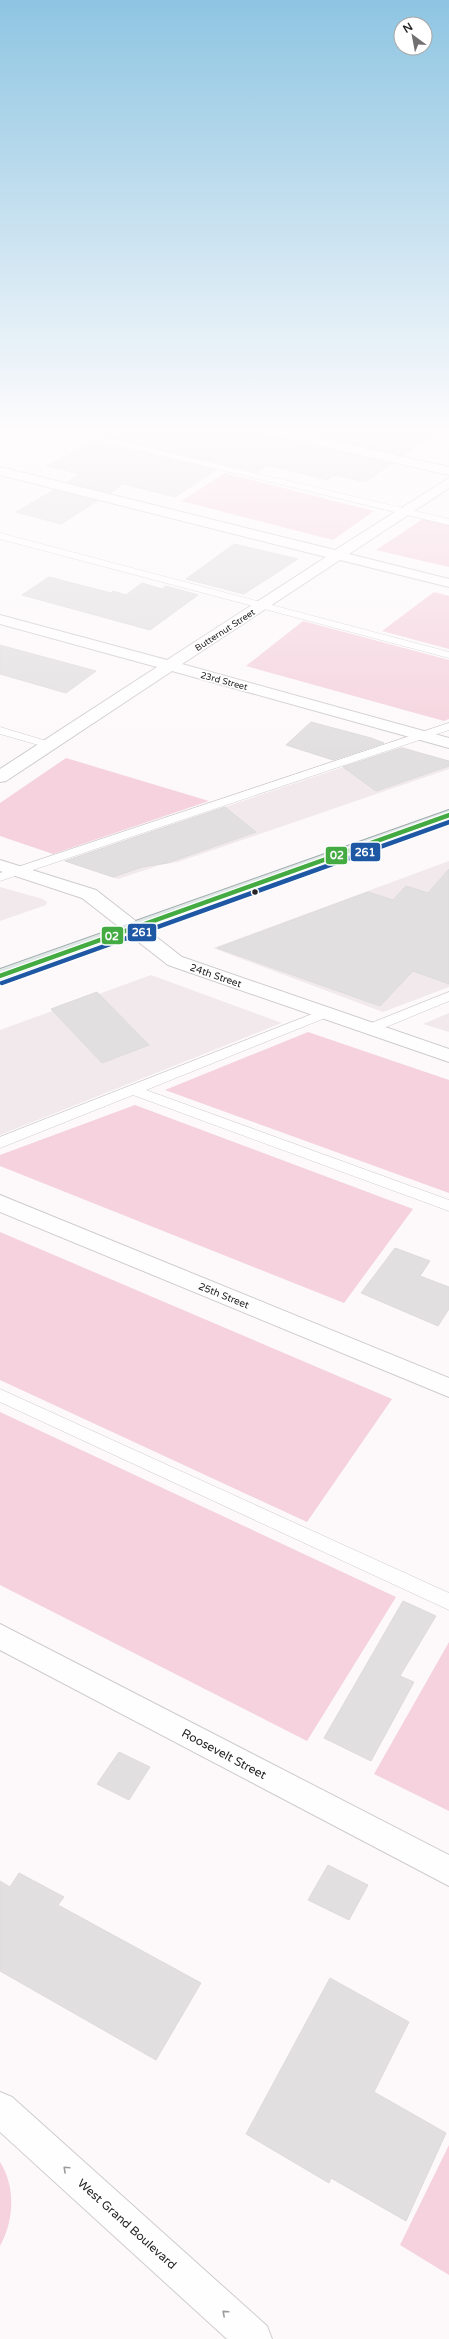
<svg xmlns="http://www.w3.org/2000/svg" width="449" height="2339" font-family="'Varela Round',sans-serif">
<rect width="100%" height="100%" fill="#fdf9fb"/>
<!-- built -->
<path fill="#f2e9ec" d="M403 747 449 761V769L178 862 160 865 118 879 64 861Z
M449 861V987L383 1012 213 948Z
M0 887 43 899 47 902 46 905 0 921Z
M151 975 282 1023 0 1135V1030Z
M449 1013V1032L423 1024Z"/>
<!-- green -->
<path fill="#f5d2dd" d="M225 473 374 511 333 540 181 501Z
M423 519 449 525V567L376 550Z
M434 592 449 596V649L382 631Z
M303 621 449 660V719L444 721 246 666Z
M66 758 209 801 53 854 0 836V803Z
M308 1032 449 1080V1193L165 1090Z
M135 1105 413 1209 344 1303 0 1166V1155Z
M0 1232 392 1399 307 1522 0 1380Z
M0 1412 396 1597 307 1741 0 1585Z
M449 1642V1811L374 1774Z
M449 2145V2275L400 2245Z
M0 2162C16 2187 14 2221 0 2246Z"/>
<!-- building -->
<path fill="#e2dfe0" stroke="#dddbdc" d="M133 428H251L258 433 391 464 366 482 334 475 328 480 267 465 258 472 103 436 109 432 120 435Z
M282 428H440L403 455Z
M94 441 216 470 175 497 123 484 110 493 67 482 80 474 46 466Z
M54 490 97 501 61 524 16 512Z
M234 544 298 559 244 594 186 579Z
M49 577 111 593 113 591 126 595 142 583 162 589 166 586 198 595 150 630 22 595Z
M0 645 18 650 96 671 66 693 0 674Z
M311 722 371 738 384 743 333 760 286 745Z
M401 748 449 761V766L376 791 343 767Z
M225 807 256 832 167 863 142 867 113 877 65 861Z
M449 869V984L413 971 380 1006 217 948 368 892 393 900 406 886 428 893Z
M97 992 149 1045 102 1063 51 1009Z
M395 1248 430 1261 420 1276 449 1287V1309L438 1326 361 1293Z
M403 1601 436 1616 400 1676 414 1682 371 1761 324 1738Z
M119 1752 150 1767 129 1800 97 1784Z
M328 1865 368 1885 349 1920 308 1900Z
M19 1873 64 1897 58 1905 201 1983 156 2060 0 1971V1881L10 1887Z
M330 1978 409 2022 374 2092 446 2133 406 2221 331 2178 329 2183 246 2134Z"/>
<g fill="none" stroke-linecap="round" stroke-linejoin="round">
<defs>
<path id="service" d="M49 428H64L449 519V525Z
M0 533 449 652V658L0 539Z
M449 723V730L0 881V873Z
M0 727 53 743 55 745 49 748 0 734Z
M449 992V1001L374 1032 369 1033 362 1029 364 1026Z
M325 1009 332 1013 330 1016 146 1090 449 1200V1211L133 1095 0 1148V1137Z
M0 1389 449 1593V1610L0 1402Z"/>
<path id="minor" d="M252 428H275L449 467V475L258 432Z
M0 467 335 550 449 478V488L349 554 449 579V587L340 560 182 664 449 738V748L172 671 6 781 0 782V769L157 667 0 624V615L167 660 326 557 0 475Z
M0 860 96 890 182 957 449 1049V1062L168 965 82 898 0 871Z
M0 1195 449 1378V1397L0 1212Z
M0 1624 449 1855V1886L0 1650Z"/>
<path id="tertiary" d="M0 2092 12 2097 267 2326 272 2339H227L0 2132Z"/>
<path id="primary" d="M449 810V821L0 982V969Z"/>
</defs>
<!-- service casing -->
<use href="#service" stroke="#cecccd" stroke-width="1"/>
<!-- minor casing -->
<use href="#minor" stroke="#cecccd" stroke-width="2"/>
<!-- tertiary casing -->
<use href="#tertiary" stroke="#cecccd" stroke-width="2"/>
<!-- primary casing -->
<use href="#primary" stroke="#9faaaa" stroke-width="2"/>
<!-- service -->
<use href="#service" fill="#fffefe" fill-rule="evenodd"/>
<!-- minor -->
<use href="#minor" fill="#fffefe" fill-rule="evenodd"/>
<!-- tertiary -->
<use href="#tertiary" fill="#fffefe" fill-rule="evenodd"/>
<!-- primary -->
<use href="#primary" fill="#e0e7e7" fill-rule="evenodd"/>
<defs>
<path id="bus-1" d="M0 976 449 815"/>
<path id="bus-2" d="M2 983 449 822"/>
</defs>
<!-- bus-1 casing -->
<use href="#bus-1" stroke="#fff" stroke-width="7"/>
<!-- bus-2 casing -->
<use href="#bus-2" stroke="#fff" stroke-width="7"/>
<!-- bus-1 -->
<use href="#bus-1" stroke="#44aa42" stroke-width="4.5"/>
<!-- bus-2 -->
<use href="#bus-2" stroke="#1e57a3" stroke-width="4.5"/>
</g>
<!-- one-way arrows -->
<defs><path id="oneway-chevron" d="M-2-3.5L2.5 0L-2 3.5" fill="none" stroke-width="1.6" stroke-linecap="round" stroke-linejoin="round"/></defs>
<g stroke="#9d9c9c">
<use href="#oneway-chevron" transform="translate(66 2169) rotate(-137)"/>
<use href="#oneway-chevron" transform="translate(225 2313) rotate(-138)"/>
</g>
<!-- sky -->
<linearGradient id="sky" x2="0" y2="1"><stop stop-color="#8ec5e2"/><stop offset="0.57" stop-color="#fefcfd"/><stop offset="1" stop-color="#fefcfd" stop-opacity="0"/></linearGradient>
<rect width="449" height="755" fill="url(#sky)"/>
<!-- markers -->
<circle fill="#262424" stroke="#fff" stroke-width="1.5" cx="255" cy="892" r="3.5"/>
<g text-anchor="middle" stroke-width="3.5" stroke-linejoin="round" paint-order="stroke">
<!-- far-street labels -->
<g font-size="9" fill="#262424" stroke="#fff">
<text transform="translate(225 630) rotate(-33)" y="3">Butternut Street</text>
<text transform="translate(224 681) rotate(15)" y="3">23rd Street</text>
</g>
<!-- street labels -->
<g font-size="10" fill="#262424" stroke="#fff">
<text transform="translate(216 975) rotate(19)" y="4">24th Street</text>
<text transform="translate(224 1295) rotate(22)" y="4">25th Street</text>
</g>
<!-- near-street labels -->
<g font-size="12" fill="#262424" stroke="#fff">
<text transform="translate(224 1754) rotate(28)" y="4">Roosevelt Street</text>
<text transform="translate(127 2224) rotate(42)" y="4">West Grand Boulevard</text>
</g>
</g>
<g stroke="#fff" stroke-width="1.5">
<rect x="350" y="842" width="31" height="20" rx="4" fill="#1e57a3"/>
<rect x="325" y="846" width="23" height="19" rx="4" fill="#44aa42"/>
<rect x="127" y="923" width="30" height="19" rx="4" fill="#1e57a3"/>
<rect x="101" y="926" width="23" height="19" rx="4" fill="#44aa42"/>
</g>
<g font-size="11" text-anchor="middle" font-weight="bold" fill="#fff">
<text x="365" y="856">261</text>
<text x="337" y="859">02</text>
<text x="142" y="936">261</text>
<text x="112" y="940">02</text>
</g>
<!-- north arrow -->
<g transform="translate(413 36) rotate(328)"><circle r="19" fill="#ffffff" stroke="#a8a7a7"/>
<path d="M0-3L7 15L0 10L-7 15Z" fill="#716f6f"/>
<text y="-6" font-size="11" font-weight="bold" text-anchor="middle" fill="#262424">N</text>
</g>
</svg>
